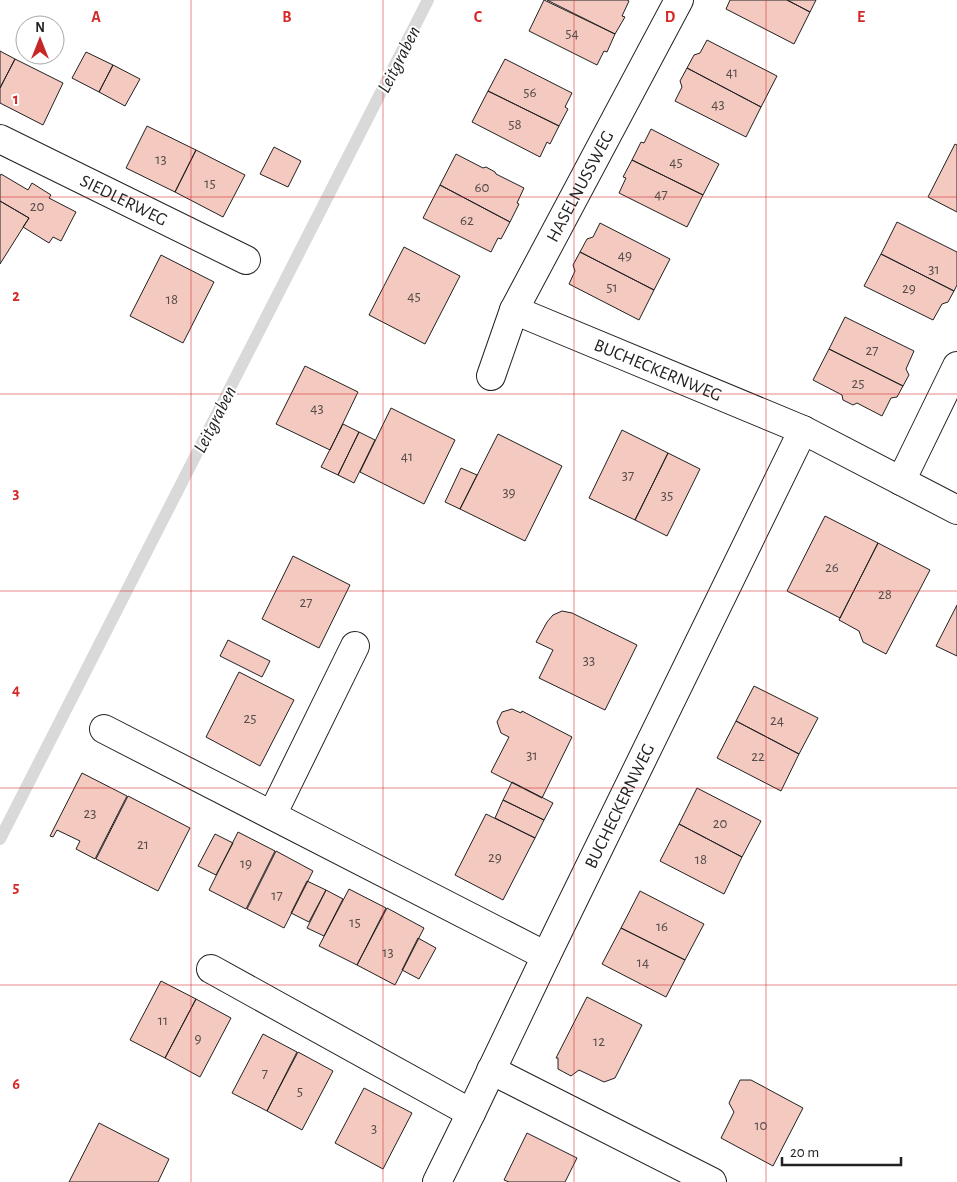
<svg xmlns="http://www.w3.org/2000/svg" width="957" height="1182" font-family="'Alegreya Sans',sans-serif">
<rect width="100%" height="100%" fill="#fff"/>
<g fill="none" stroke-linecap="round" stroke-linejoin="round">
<!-- stream -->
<path stroke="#d9d9d9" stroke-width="12" d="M0 839 428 0"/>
</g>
<!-- building -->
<path fill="#f3c9c0" stroke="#222" d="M544 0 615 34 607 52 604 51 597 65 529 31Z
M547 0H627L629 1 622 16 625 17 615 34Z
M730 0H787L810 12 794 44 726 9Z
M787 0H816L810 12Z
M707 40 777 76 761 107 687 68 694 55 700 53Z
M0 51 15 59 0 88Z
M86 52 113 65 99 92 72 78Z
M15 59 63 83 43 125 0 103V88Z
M505 59 572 93 565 107 568 109 559 126 488 91Z
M113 65 140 79 125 106 99 92Z
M687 68 761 107 746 137 675 101 682 87 680 81Z
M488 91 559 126 550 144 547 142 540 157 472 122Z
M147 126 196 150 175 192 126 168Z
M651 129 719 164 703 195 632 160 641 142 644 143Z
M955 144 957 145V212L928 197Z
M274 147 301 161 288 187 260 174Z
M196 150 245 175 223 217 175 192Z
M456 154 483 168 486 167 495 172 496 174 524 188 517 203 519 204 510 222 440 185Z
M632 160 703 195 687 227 619 193 626 178 623 177Z
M1 174 28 190 32 183 51 195 49 198 76 212 61 241 53 237 49 243 23 227 29 218 0 201V176Z
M440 185 510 222 501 239 498 238 491 252 423 218Z
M0 201 29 218 0 264Z
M897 222 957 252V285L954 291 881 254Z
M600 223 670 259 654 290 580 252 587 239 593 237Z
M404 247 460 276 425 344 369 315Z
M580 252 654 290 639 320 569 284 575 271 573 265Z
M881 254 954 291 948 302 942 304 933 320 864 286Z
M161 255 214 282 183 343 130 316Z
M845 317 914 351 906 369 909 375 903 386 829 349Z
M829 349 903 386 897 397 891 398 882 416 857 403 853 405 843 400 842 395 813 380Z
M305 366 358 392 330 450 276 424Z
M391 408 455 440 424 504 360 472Z
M343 424 359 432 338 475 321 467Z
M622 430 668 453 635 520 589 498Z
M359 432 375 440 354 483 338 475Z
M498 434 562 466 525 541 460 509Z
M668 453 700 469 667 536 635 520Z
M461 468 477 475 460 509 445 502Z
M825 516 878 543 840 618 787 591Z
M878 543 930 570 886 654 863 642 859 631 839 620Z
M293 556 350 585 319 648 262 619Z
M957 605V656L936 646Z
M562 611 572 613 637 645 605 710 539 678 553 650 536 642 547 622 553 615Z
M228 640 270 661 262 677 220 656Z
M239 672 294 700 260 766 206 737Z
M754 686 818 718 799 754 736 721Z
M512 709 521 713 522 711 572 737 542 798 491 772 509 737 501 733 497 722 502 712Z
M736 721 799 754 781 791 717 758Z
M82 773 127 796 95 859 76 849 80 841 57 830 53 837 50 836Z
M512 782 553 803 544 820 503 800Z
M697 788 761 821 742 857 679 824Z
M128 796 190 828 158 891 96 859Z
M503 800 544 820 535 838 495 818Z
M486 814 535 838 503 900 455 875Z
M679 824 742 857 724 894 660 861Z
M238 832 275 851 246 909 209 890Z
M215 834 233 843 216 875 198 866Z
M276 851 313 871 284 928 247 909Z
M307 881 326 890 309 922 291 913Z
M349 889 386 908 357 965 319 946Z
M326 890 343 899 324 936 307 928Z
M640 891 704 924 685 960 621 928Z
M387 908 424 928 395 985 357 965Z
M621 928 685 960 666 997 602 964Z
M418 938 436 948 419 979 402 970Z
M161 981 196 999 165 1058 130 1040Z
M587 997 642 1025 615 1078 604 1082 579 1070 571 1076 558 1069V1058H556Z
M196 999 231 1018 200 1077 165 1058Z
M263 1034 297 1052 267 1111 232 1093Z
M298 1052 333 1071 302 1130 267 1111Z
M740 1080H751L803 1108 773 1166 721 1138 734 1112 729 1103Z
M364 1088 412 1113 383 1169 335 1143Z
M99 1123 169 1159 158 1182H69Z
M527 1133 577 1158 565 1182H509L504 1180Z"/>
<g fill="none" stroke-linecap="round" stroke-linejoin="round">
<defs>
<g id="minor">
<path id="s1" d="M0 139 246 260"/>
<path id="s2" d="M514 310 803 430 957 510"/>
<path id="s3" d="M491 376 514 310 679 0"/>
<path d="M901 481 957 366"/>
<path d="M104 729 546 956"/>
<path d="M272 815 355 646"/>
<path d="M211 969 471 1113"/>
<path d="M491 1070 712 1182"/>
<path id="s4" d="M437 1182 471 1113 546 956 803 430"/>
</g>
</defs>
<!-- minor casing -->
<use href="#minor" stroke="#222" stroke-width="30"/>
<!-- minor -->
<use href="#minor" stroke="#fff" stroke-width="28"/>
</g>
<!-- grid -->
<path fill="none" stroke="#d62828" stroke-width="1" stroke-opacity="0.55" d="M191 0V1182M383 0V1182M574 0V1182M766 0V1182M0 197H957M0 394H957M0 591H957M0 788H957M0 985H957"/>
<g text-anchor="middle" stroke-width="4" stroke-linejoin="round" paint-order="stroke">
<!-- number labels -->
<g font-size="15" fill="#564c4a">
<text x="572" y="38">54</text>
<text x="732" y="77">41</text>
<text x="530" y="97">56</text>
<text x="718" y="109">43</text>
<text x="515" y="129">58</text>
<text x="161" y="164">13</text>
<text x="676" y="167">45</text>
<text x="210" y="188">15</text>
<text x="482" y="192">60</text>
<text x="661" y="199">47</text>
<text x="37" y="211">20</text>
<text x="467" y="225">62</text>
<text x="625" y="260">49</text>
<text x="934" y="274">31</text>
<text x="612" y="292">51</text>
<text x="909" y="293">29</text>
<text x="414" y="301">45</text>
<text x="172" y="304">18</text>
<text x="872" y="355">27</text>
<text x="858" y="388">25</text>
<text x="317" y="413">43</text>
<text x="407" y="461">41</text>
<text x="628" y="480">37</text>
<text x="509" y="497">39</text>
<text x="667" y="500">35</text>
<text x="832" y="572">26</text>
<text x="885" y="599">28</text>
<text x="306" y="607">27</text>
<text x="589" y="665">33</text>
<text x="250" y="723">25</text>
<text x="777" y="725">24</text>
<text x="532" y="760">31</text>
<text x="758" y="761">22</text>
<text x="90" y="818">23</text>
<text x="720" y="828">20</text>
<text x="143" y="849">21</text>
<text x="495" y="862">29</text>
<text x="701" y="864">18</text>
<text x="246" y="868">19</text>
<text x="277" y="900">17</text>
<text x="355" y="927">15</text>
<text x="662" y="931">16</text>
<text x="388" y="957">13</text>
<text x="643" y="967">14</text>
<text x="163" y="1025">11</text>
<text x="198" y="1043">9</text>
<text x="599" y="1046">12</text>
<text x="265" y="1078">7</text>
<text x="300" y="1096">5</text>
<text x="761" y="1130">10</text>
<text x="374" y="1133">3</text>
</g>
<!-- street labels -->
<g font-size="18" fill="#222" stroke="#fff">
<text dy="6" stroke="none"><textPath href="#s3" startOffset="210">HASELNUSSWEG</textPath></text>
<text dy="6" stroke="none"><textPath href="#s1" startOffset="138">SIEDLERWEG</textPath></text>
<text dy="6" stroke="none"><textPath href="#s2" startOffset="156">BUCHECKERNWEG</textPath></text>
<text dy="6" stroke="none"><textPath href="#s4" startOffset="418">BUCHECKERNWEG</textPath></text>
</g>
<!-- water labels -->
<g font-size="19" font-style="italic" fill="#222" stroke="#fff">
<text transform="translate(398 59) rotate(-63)" y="7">Leitgraben</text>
<text transform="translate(214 419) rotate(-63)" y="7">Leitgraben</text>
</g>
</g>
<g font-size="16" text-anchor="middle" font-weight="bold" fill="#d62828" stroke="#fff" stroke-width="4" stroke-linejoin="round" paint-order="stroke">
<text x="96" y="22">A</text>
<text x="287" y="22">B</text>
<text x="478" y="22">C</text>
<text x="670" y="22">D</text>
<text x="861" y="22">E</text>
<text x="16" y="104">1</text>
<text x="16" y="301">2</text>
<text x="16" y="498">3</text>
<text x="16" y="695">4</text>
<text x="16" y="892">5</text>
<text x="16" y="1089">6</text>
</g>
<!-- north arrow -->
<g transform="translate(40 40)"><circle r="24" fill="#ffffff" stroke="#a7a7a7"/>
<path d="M0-4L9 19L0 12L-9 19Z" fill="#c62828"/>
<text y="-8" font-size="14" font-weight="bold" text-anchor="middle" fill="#222222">N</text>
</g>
<!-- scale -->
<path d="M782 1157v8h119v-8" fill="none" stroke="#222222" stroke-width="2.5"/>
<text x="790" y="1157" font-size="15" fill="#222222" stroke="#ffffff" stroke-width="4" paint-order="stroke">20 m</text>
</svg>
